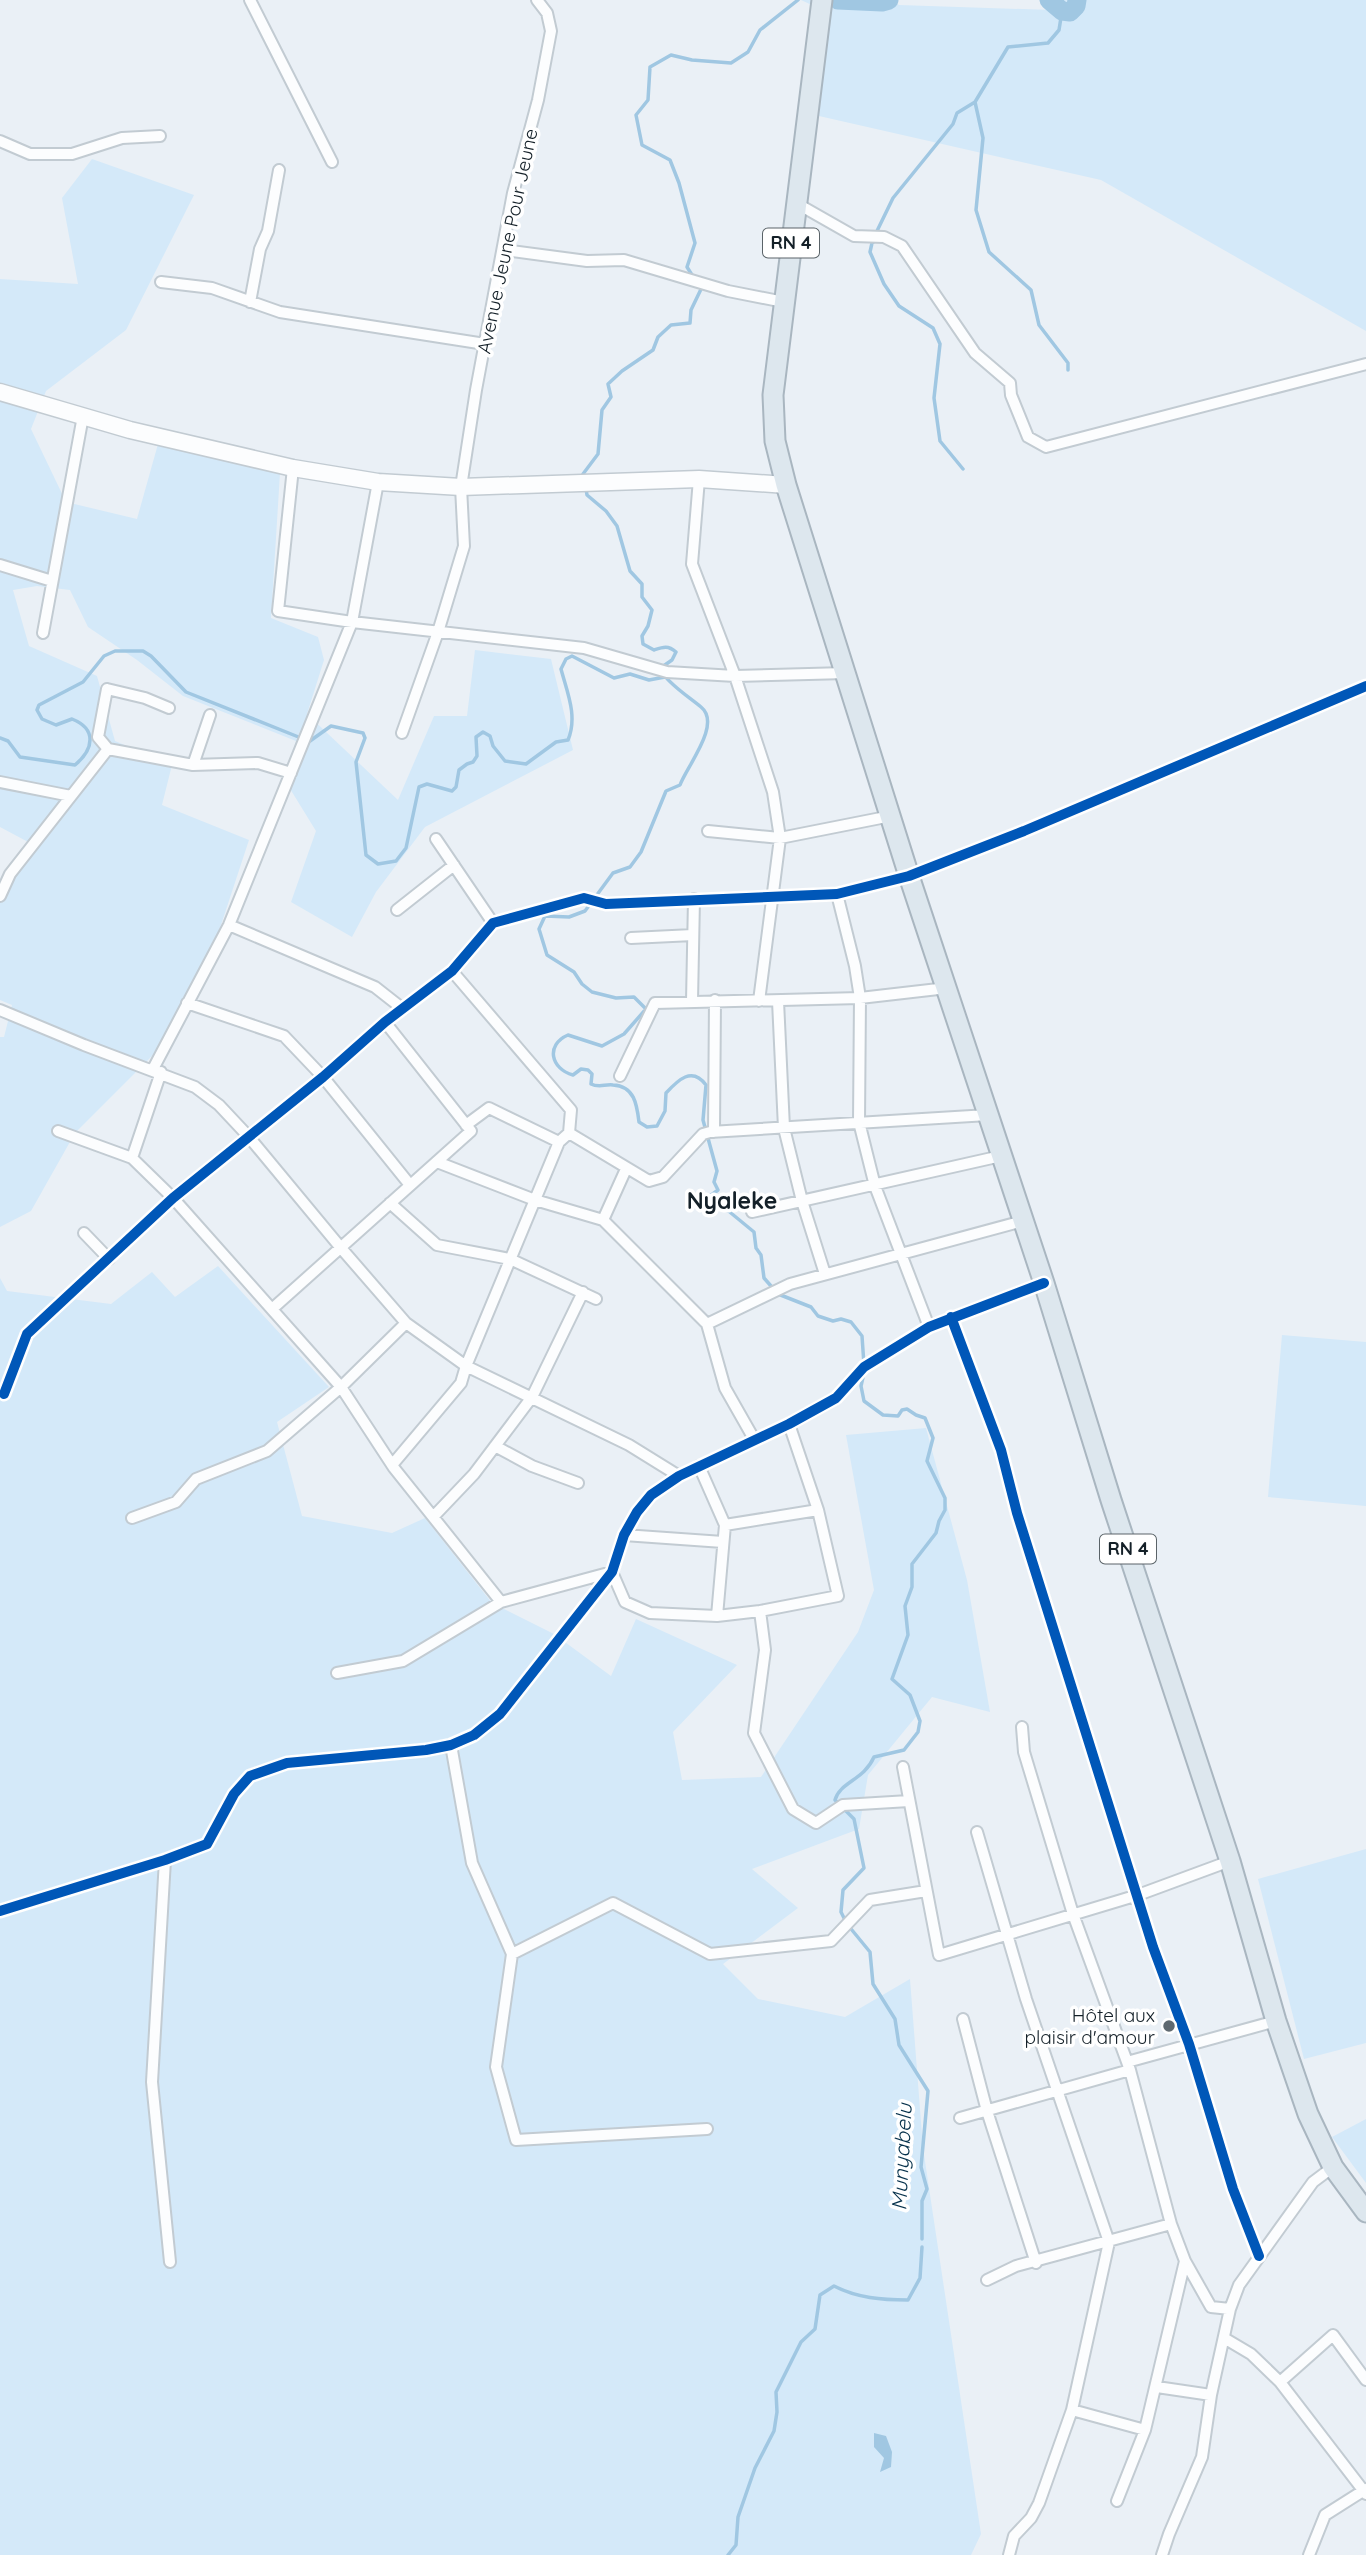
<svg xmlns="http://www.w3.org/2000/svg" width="1366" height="2555" font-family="Quicksand,sans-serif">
<rect width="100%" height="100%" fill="#eaf0f6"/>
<!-- green -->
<path fill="#d4e9f9" d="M801 0H891L899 5 1052 10 1053 0H1366V331L1101 180 819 116 829 13Z
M92 159 194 195 126 330 46 391 31 429 66 502 137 519 158 444 280 473 271 618 318 637 324 660 307 714 398 800 434 716H467L475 650 551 659 573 750 425 827 376 892 352 937 291 902 316 831 284 779 296 741 183 696 137 660 88 627 70 590 37 586 13 590 29 646 97 676 115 741 172 765 162 805 249 840 220 928 160 1048 75 1133 31 1211 0 1227V1037H4L12 1005 0 1000V897L30 843 0 827V279L78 284 62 198Z
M218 1266 329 1387 277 1422 302 1516 392 1533 425 1518 492 1603 554 1634 611 1676 636 1619 737 1665 673 1732 682 1780 761 1777 858 1632 874 1590 846 1435 926 1428 967 1580 990 1712 932 1697 868 1775 859 1829 752 1869 798 1908 723 1964 758 1999 845 2017 910 1979 923 2148 981 2534 971 2555H0V1278L7 1291 111 1304 152 1272 175 1297Z
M1282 1335 1366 1342V1506L1268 1497Z
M1366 1849V2043L1304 2059 1258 1879Z
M1366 2119V2183L1332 2137Z"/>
<!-- water -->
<path fill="#a0c7e2" d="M874 2433 886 2436 892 2452 891 2467 880 2472 884 2458 874 2447Z"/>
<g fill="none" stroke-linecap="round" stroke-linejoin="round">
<!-- stream -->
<path stroke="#a0c7e2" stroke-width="3.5" d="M975 102 983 138 976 210 989 252 1031 290 1039 325 1068 363V370
M877 231 893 198 953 124 957 113 975 102 1008 47 1048 43 1059 30 1062 11
M876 240 872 243 870 252 884 284 899 306 933 328 940 344 934 398 940 441 963 469
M700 279 692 275 687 267 695 243 679 183 670 160 642 145 636 115 648 100 650 67 671 55 692 60 731 63 748 52 760 30 798 0
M584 478 583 474 598 454 602 410 611 397 608 384 622 371 653 350 658 337 671 325 690 323 691 310 703 285
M586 489 587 495 606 511 617 526 630 571 642 584V597L652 610 648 626 642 636 643 644 654 650C663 647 668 645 676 652L672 660 662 667
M664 675C673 687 689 697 701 707 722 724 687 766 680 785L666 791 641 852 630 867 613 873 585 911 569 917 545 916 539 929 547 955 574 972 582 984 592 992 616 998 634 997 646 1009 624 1034 602 1046 568 1035C545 1045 551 1069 573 1075L581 1069 588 1070 592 1074 591 1084C599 1088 605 1084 613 1085 635 1086 637 1106 639 1122L647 1127 657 1126 665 1111 666 1093C678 1080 692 1066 706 1085L703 1120 717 1171 714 1182 718 1190 710 1196V1200L720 1204 754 1232 756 1248 761 1255 764 1278 771 1286V1291
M0 738 8 741 20 757 75 765C94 749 97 729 72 719L56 725 42 719 37 710 39 705 83 682 104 656 115 651H143L151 656 186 692 301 738 310 741 331 726 363 733 365 738 356 762 366 855 378 864 396 861 406 848 419 787 427 784 452 791 456 787 459 770 467 764 473 762 477 756 476 737 483 732 490 736 493 746 505 761 526 764 556 742 568 740C578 716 567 692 561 669L566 659 572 656 614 678 630 674 649 680 665 677
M778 1294 811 1307 818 1316 833 1321 841 1319 851 1322 862 1336 864 1365
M864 1373 861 1386 864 1401 883 1415 898 1416 902 1410 907 1409 916 1415 925 1418 933 1438 927 1461 945 1498V1510L939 1521 936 1533 912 1564V1587L905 1606 908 1635 892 1679 910 1695 920 1721 918 1732 904 1750 874 1757C864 1780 840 1782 835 1800L854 1819 864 1868 843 1890 841 1912 847 1924 870 1952 873 1984 895 2019 899 2045 928 2091 921 2167 927 2189 922 2201V2239
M728 2555 736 2545 738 2517 755 2468 774 2431 777 2412 776 2392 801 2342 815 2329 820 2295 834 2286C857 2298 882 2300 908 2300L920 2278 922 2247"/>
<!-- river -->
<path stroke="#a0c7e2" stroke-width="19" d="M838 0 882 2 889 0
M1049 0 1062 11 1070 12 1076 6 1077 0"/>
<defs>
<path id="street" d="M250 0 332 162
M0 141 30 154H72L122 138 160 136
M796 203 854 236 884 237 902 246 975 353 1010 383 1011 395 1028 437 1046 447 1366 364
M504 250 587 261 624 260 728 291 784 302
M161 282 212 288 280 312 485 344
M250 302 260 249 268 231 279 170
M293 468 278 611 352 622 584 648 667 672 735 676 846 673
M699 479 692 564 735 676 773 792 780 838 759 1001
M0 565 52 581
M43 633 83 416
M402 733 438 632 464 546 461 487 476 390 513 193 538 100 551 31 547 13 537 0
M108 749 98 737 107 689 145 698 169 708
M193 765 210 715
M0 782 71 796
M708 831 780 838 891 816
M436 839 493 923
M837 894 855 966 860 998 859 1122 875 1186 929 1327
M0 896 10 874 108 749 193 765 258 763 291 773
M397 910 454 865
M229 925 375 987 403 1009
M631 938 693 935
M452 971 571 1110 569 1133
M692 1001 694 899
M778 1001 784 1128 802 1201 825 1274
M187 1003 284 1036 323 1077 410 1185
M0 1010 84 1045 195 1087 219 1105 249 1137 341 1248 406 1323 466 1366 629 1445 679 1476
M153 1069 229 925 352 622 378 482
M620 1076 655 1003 860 998 947 988
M466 1125 489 1108 559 1142
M58 1131 132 1158 173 1198 341 1387 394 1468 501 1602
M714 1132 715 1000
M132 1158 161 1072
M437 1162 535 1200 603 1220 707 1324 725 1388 754 1439
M390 1203 437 1245 510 1259 596 1299
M752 1212 1001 1156
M603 1220 626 1169
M84 1233 109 1259
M272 1309 471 1131 385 1022
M951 1317 1001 1450 1017 1513 1153 1947 1189 2044 1233 2189 1259 2256
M707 1324 790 1284 1023 1221
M4 1394 27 1334 173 1198 323 1077 385 1022 452 971 493 923 584 898 606 904 837 894 909 876 1024 831 1366 686
M495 1446 532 1466 578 1483
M392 1465 461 1383 466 1366 559 1142 569 1133 649 1181 663 1177 703 1134 710 1132 988 1115
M699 1466 725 1525 717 1616
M434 1516 474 1474 532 1397 583 1292
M132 1518 176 1502 196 1479 267 1451 341 1387 406 1323
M725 1525 818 1510
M624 1535 723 1542
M760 1611 765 1650 754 1733 793 1809 816 1823 843 1805 909 1801
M337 1673 403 1661 501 1602 612 1572 625 1602 650 1613 717 1616 760 1611 838 1596 818 1510 789 1424
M1022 1727 1024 1752 1073 1914 1130 2070 1171 2224 1185 2261 1211 2307 1230 2309
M451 1745 472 1863 512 1954 496 2067 516 2140 707 2129
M903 1767 939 1955 1138 1895 1230 1861
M977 1832 1026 1999 1109 2242 1072 2410 1039 2503 1031 2518 1014 2536 1009 2555
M165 1860 152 2082 170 2262
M0 1911 165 1860 207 1844 234 1794 250 1776 287 1763 426 1750 451 1745 474 1735 500 1714 612 1572 624 1535 637 1512 651 1495 679 1476 789 1424 836 1398 864 1367 929 1327 1044 1283
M512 1954 613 1903 710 1954 831 1941 870 1900 926 1891
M963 2019 987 2111 1036 2263
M1127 2062 1276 2021
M960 2118 1130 2070
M987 2280 1016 2266 1171 2224
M1224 2338 1251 2354 1280 2382 1366 2494
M1280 2382 1333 2335 1366 2380
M1157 2387 1211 2395
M1072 2410 1145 2430
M1117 2501 1145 2430 1185 2261
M1162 2555 1169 2534 1202 2457 1211 2395 1230 2309 1239 2285 1313 2182 1333 2167
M1309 2555 1325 2515 1366 2489"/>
<path id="secondary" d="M0 392 130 430 293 468 378 482 461 487 699 479 786 485"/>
<path id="highway" d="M822 0 773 395 775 441 786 485 909 876 1044 1283 1111 1500 1230 1861 1276 2021 1308 2114 1333 2167 1366 2212"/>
</defs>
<!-- street casing -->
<use href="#street" stroke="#c2cbd2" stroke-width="14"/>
<!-- secondary casing -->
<use href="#secondary" stroke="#c2cbd2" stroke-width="19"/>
<!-- highway casing -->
<use href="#highway" stroke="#a9b6c0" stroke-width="23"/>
<!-- street -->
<use href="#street" stroke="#fcfdfe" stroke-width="10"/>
<!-- secondary -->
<use href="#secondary" stroke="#fcfdfe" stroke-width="16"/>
<!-- highway -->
<use href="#highway" stroke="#dde7ee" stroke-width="19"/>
<defs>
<path id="cycleway" d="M951 1317 1001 1450 1017 1513 1153 1947 1189 2044 1233 2189 1259 2256
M4 1394 27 1334 173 1198 323 1077 385 1022 452 971 493 923 584 898 606 904 837 894 909 876 1024 831 1366 686
M0 1911 165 1860 207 1844 234 1794 250 1776 287 1763 426 1750 451 1745 474 1735 500 1714 612 1572 624 1535 637 1512 651 1495 679 1476 789 1424 836 1398 864 1367 929 1327 1044 1283"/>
</defs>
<!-- cycleway casing -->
<use href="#cycleway" stroke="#fff" stroke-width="15"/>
<!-- cycleway -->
<use href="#cycleway" stroke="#0057b8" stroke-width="10"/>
</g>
<!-- markers -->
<circle fill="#5f6970" stroke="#fff" stroke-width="2.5" cx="1169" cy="2026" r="7"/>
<g text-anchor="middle" stroke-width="7" stroke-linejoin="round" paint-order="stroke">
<!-- shield labels -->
<g fill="#fff" stroke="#5a6368" stroke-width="2">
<rect x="763" y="228.5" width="56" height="29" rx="5"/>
<rect x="1100" y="1534.5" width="56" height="29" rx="5"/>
</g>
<g font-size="18" font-weight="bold" fill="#142028">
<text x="791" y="249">RN 4</text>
<text x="1128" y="1555">RN 4</text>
</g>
<!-- street labels -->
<g font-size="19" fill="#142028" stroke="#fff">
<text transform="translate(507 241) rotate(-78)" y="7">Avenue Jeune Pour Jeune</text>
</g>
<!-- poi labels -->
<g font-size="19" fill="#142028" stroke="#fff" text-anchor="end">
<text x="1155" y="2022">Hôtel aux<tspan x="1155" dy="22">plaisir d'amour</tspan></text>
</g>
<!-- water labels -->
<g font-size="21" font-style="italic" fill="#06314b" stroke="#fff">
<text transform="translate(902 2157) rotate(-87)" y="7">Munyabelu</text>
</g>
<!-- quarter labels -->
<g font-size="23" font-weight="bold" fill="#142028" stroke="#fff">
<text x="732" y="1209">Nyaleke</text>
</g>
</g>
</svg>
